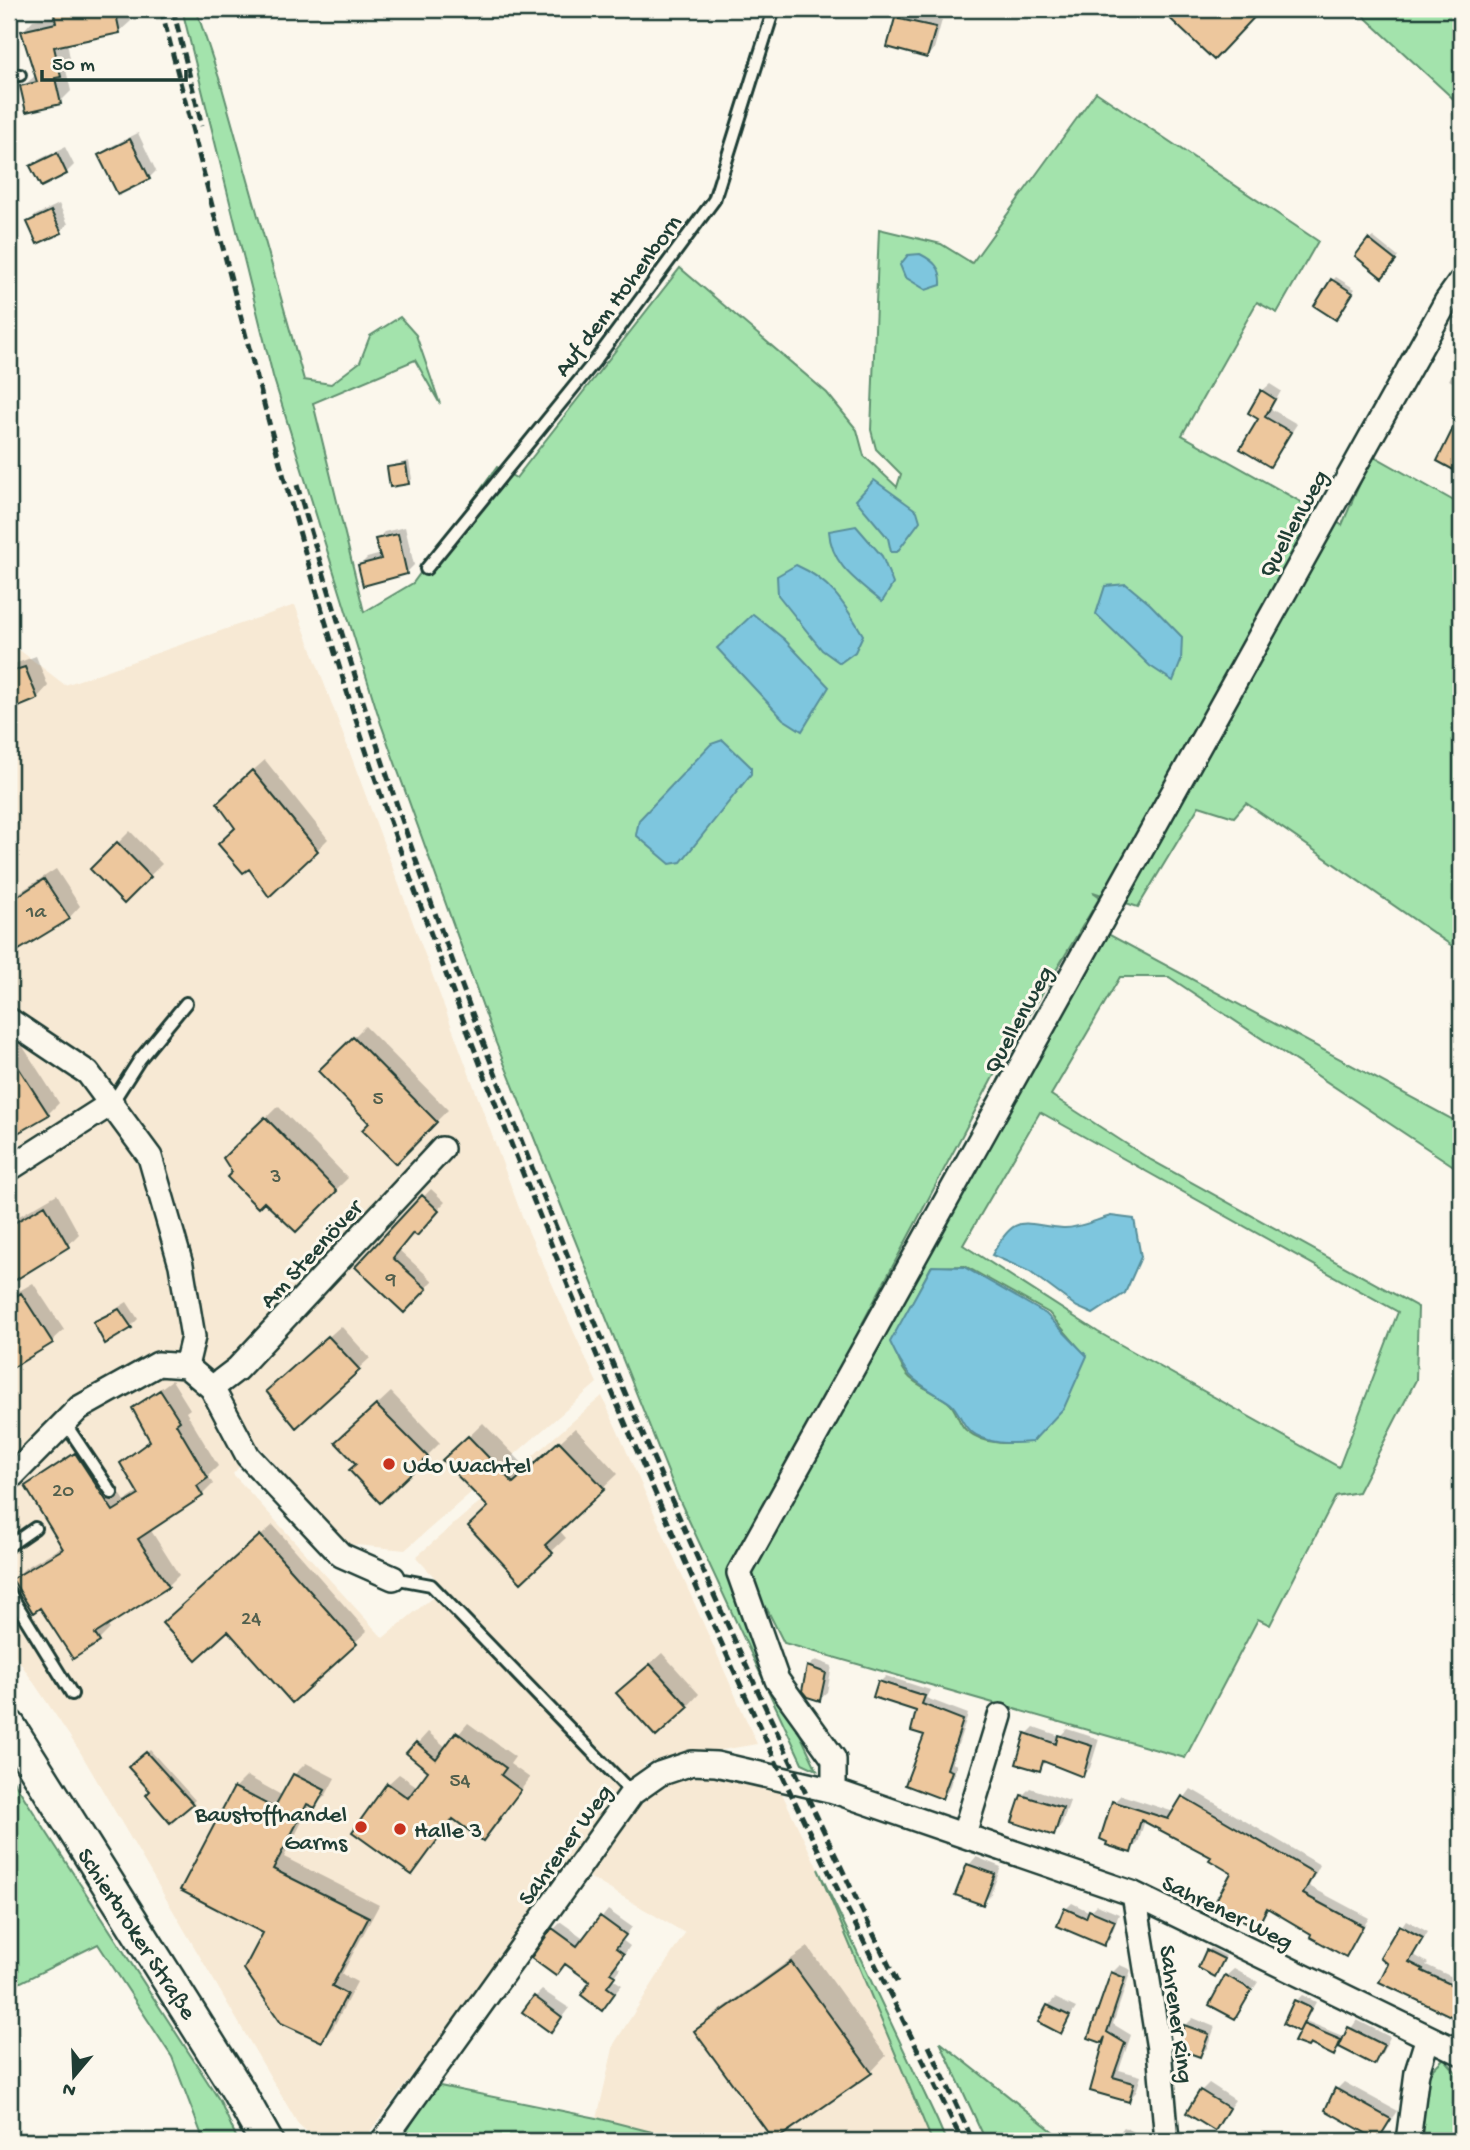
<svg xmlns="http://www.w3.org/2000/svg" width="1470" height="2150" font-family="'Gochi Hand',sans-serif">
<rect width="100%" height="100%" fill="#fbf7ec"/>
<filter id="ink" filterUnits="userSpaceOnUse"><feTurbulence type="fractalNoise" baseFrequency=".0143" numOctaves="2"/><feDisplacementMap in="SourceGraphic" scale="14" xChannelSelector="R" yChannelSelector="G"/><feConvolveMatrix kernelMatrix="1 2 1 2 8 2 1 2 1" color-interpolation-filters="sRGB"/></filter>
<g filter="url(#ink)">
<!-- built -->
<path fill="#f7e9d4" d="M295 605 525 1224 597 1383 405 1550 347 1544 258 1445 233 1474 383 1638 444 1588 416 1557 602 1396 757 1744 646 1763 363 2141H318L298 2124 79 1750 9 1646V642L65 685Z
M695 1769 778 1785 818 1869 932 2141H687L597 2118 614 2044 685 1933 582 1873 652 1784Z"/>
<!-- green -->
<path fill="#a3e3ac" stroke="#619070" stroke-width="2" fill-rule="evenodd" d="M182 9H196L221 84 304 380 331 384 360 362 370 336 400 317 416 335 440 404 415 360 313 403 364 612 413 583 497 467 516 478 680 268 827 393 857 430 864 456 897 487 901 474 876 449 871 430 879 229 941 244 972 263 1096 92 1318 241 1277 313 1257 302 1182 435 1342 525 1372 455 1461 505V952L1246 803 1234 817 1199 806 1138 907 1093 892 1100 897 1001 1062 862 1324 934 1232 1000 1076 1108 934 1461 1124V1171L1169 977H1120L1051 1095 1151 1160 1418 1307 1416 1380 1358 1492 1336 1496 1270 1625 1258 1619 1185 1758 784 1643 767 1609 750 1629 817 1770 802 1763 678 1497 496 1043 381 724 273 376ZM1040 1112 1398 1312 1339 1467 1098 1332 963 1245ZM965 1266 1049 1313 1086 1356 1034 1440C1010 1444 987 1447 966 1430 958 1423 957 1409 948 1402 913 1378 906 1387 892 1341L931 1267Z
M1356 9H1461V106Z
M9 1774 220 2101 238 2141H204L172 2057 98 1944 9 1988Z
M818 1869 937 2120 946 2141H932Z
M940 2042 1065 2141H986Z
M1444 2058 1461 2078V2141H1419L1427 2075Z
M435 2085 597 2118 687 2141H401Z"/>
<!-- water -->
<path fill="#7ec6de" stroke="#588f9a" stroke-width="2" d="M920 254C934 261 942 268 941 285L926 290 905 277 900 265 908 255Z
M874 480 917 511 920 521 897 552H891L888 538 856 500Z
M856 526 882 556 893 584 882 602C857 581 831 565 829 531Z
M796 565C830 580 844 603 863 635L855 652 840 663 822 650 778 595 777 576Z
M1126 584 1150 604 1182 637 1181 661 1173 681 1150 666 1096 614 1105 586Z
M753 614 784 639 829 687 802 731 783 719 717 648Z
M723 740 751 767V774L681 862 670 864 636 835 639 820 711 744Z
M1111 1216 1134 1219 1141 1257 1125 1293 1093 1314 1077 1307 1030 1272 992 1255C1016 1211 1022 1225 1063 1228 1077 1229 1096 1220 1111 1216Z
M932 1266 964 1267 1046 1314 1087 1356 1064 1408 1032 1442C1011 1444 987 1445 969 1430 961 1423 959 1410 950 1403 915 1380 909 1383 890 1342Z"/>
<!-- shadow -->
<path fill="#0003" d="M55 9H128L131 21 119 32 67 42 71 64 66 70 71 91 60 102 22 87 36 75 23 31 33 20 57 16Z
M1162 9H1261L1214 57Z
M904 11 942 20 934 49 927 56 896 19Z
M138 133 156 171 149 178 100 156 108 148Z
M65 147 74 165 66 173 33 166 40 159Z
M59 204 68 224 61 231 29 222 36 215Z
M1373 237 1398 257 1385 273 1357 256Z
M1336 277 1355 289 1339 314 1333 280Z
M1461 357V387L1449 380Z
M1270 384 1281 391 1271 409 1297 424 1270 465 1260 418 1262 391Z
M409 461 412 479 409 483 389 467Z
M405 527 414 565 407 572 360 565 367 558 381 554 377 539 384 532Z
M36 656 48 686 37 698 9 709V666Z
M265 760 328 839 317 850 237 828 230 791Z
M130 831 162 864 124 901 92 869Z
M56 869 80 906 69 918 9 954V899Z
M365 1026 448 1110 396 1161 371 1123 320 1071Z
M13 1031 59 1103 48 1114 9 1136V1033Z
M278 1106 348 1178 296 1229 234 1172 225 1158Z
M431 1189 445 1202 399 1250 433 1281 404 1310 357 1267Z
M57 1194 79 1234 68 1245 13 1279 9 1272V1222Z
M33 1283 64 1330 52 1341 9 1368V1297Z
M127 1302 138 1319 131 1326 95 1322Z
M341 1326 370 1358 358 1369 280 1380Z
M172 1380 190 1409 186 1412 218 1466 208 1476 213 1484 202 1495 150 1529 179 1575 168 1586 107 1625 110 1629 99 1640 41 1605 14 1579 25 1568 63 1546 27 1487 87 1443 125 1501 139 1492 122 1463 151 1439 134 1408Z
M391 1392 440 1443 427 1456 351 1429Z
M483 1423 529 1470 575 1428 618 1474 559 1530 566 1538 551 1552 490 1507 445 1460Z
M273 1525 367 1631 292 1700 228 1629 176 1611Z
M662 1653 699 1694 688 1706 630 1682Z
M816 1660 832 1666 827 1692 819 1699 808 1667Z
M886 1676 930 1690 926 1698 968 1714 952 1763 957 1765 948 1791 942 1797 919 1710 880 1682Z
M468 1723 515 1757 510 1764 530 1778 483 1839 454 1818 412 1873 388 1784 399 1774 418 1787 430 1770 409 1753 428 1732 447 1748Z
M1034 1727 1060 1736 1067 1729 1099 1739 1090 1768 1083 1775 1047 1761 1039 1769 1027 1734Z
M150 1750 195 1800 171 1820 152 1791 131 1767Z
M306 1763 335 1778 326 1795 315 1806 311 1804 284 1857 379 1905 342 1974 357 1982 333 2028 322 2040 266 1932 235 1788 247 1776 283 1796 294 1775Z
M1030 1788 1070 1801 1061 1826 1054 1834 1015 1821 1023 1795Z
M1191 1789 1320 1865 1309 1886 1369 1918 1346 1954 1270 1907 1257 1926 1233 1872 1213 1856 1145 1820 1138 1843 1130 1851 1114 1802 1121 1795 1174 1812Z
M976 1857 1001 1867 990 1896 982 1903 957 1894 969 1865Z
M1072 1903 1090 1912 1097 1905 1119 1914 1110 1938 1104 1944 1066 1909Z
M608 1910 632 1927 622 1940 630 1946 617 1965 621 1968 613 1979 622 1985 602 2009 593 1982 554 1929 561 1922 585 1939Z
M1406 1920 1428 1932 1414 1955 1428 1963 1426 1965 1461 1981V2020L1381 1981 1391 1963 1382 1956Z
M808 1947 886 2056 871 2072 697 2031 712 2016Z
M1211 1948 1226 1956 1215 1974 1208 1951Z
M1120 1965 1131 1970 1113 2024 1131 2035 1119 2070 1141 2076 1136 2092 1129 2100 1092 2090 1107 2035 1101 2041 1112 1973Z
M1234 1969 1258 1982 1235 2017 1226 1976Z
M542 1990 569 2008 551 2031 535 1997Z
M1302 1995 1316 2002 1306 2021 1345 2037 1357 2020 1390 2037 1381 2055 1374 2063 1339 2045 1333 2054 1311 2042 1297 2041 1305 2024 1299 2029 1296 2001Z
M1055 1998 1076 2008 1060 2032 1048 2006Z
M1193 2018 1215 2027 1207 2048 1200 2055 1178 2047 1185 2026Z
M1344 2082 1397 2111 1378 2138 1337 2089Z
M1209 2083 1235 2100 1215 2128 1201 2091Z
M1124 2127 1149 2139 1148 2141H1113Z"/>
<!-- building -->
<path fill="#edc79d" stroke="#1f3d34" stroke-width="2" d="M53 9H115L120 33 54 47 61 77 55 78 61 104 26 112 20 86 37 82 21 31 56 23Z
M1160 9H1262L1214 60Z
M895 18 936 27 927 58 887 47Z
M130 139 150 179 118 195 98 155Z
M57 153 67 174 41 187 30 166Z
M51 211 62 233 37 244 27 222Z
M1368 239 1396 261 1382 278 1355 256Z
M1331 279 1353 293 1336 320 1314 306Z
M1261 390 1275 399 1265 417 1291 432 1270 467 1240 449 1258 419 1248 413Z
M1461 412V474L1437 461Z
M406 464 409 484 390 487 387 467Z
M398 534 407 574 363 586 358 565 381 559 375 539Z
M25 667 38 699 9 711V672Z
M252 770 318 851 269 897 249 869 243 873 218 844 235 828 217 803Z
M117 842 151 877 124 904 90 869Z
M44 879 70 919 9 956V902Z
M353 1037 437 1122 396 1164 362 1130 369 1123 318 1071Z
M9 1053 49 1115 9 1138Z
M265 1117 337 1191 296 1232 264 1202 258 1208 227 1177 232 1172 223 1158Z
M422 1195 439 1211 417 1236 413 1233 393 1258 427 1289 404 1313 355 1267Z
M45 1205 69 1247 9 1284V1226Z
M21 1293 53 1343 9 1370V1301Z
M119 1309 132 1328 105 1344 93 1322Z
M328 1336 360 1370 296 1428 266 1391Z
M160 1390 180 1421 176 1424 208 1478 197 1486 203 1496 138 1539 169 1587 95 1634 100 1642 73 1659 40 1608 33 1613 12 1579 63 1549 25 1486 75 1453 113 1511 139 1495 120 1463 150 1441 132 1408Z
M376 1405 428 1457 380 1503 349 1470 356 1464 335 1442Z
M468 1436 513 1483 559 1441 605 1489 545 1545 553 1553 521 1583 468 1526 488 1507 442 1460Z
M260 1535 357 1644 292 1703 228 1631 196 1660 162 1623Z
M650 1664 689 1707 656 1737 616 1693Z
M807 1666 826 1673 820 1701 807 1697 802 1691Z
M878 1681 925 1696 922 1704 963 1720 947 1769 952 1771 942 1799 905 1785 924 1735 911 1731 916 1711 873 1697Z
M456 1732 506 1768 501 1775 521 1790 483 1841 453 1819 412 1875 352 1832 387 1783 408 1798 428 1771 406 1753 416 1742 436 1759Z
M1025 1733 1056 1744 1058 1735 1092 1746 1083 1777 1043 1761 1040 1771 1016 1764Z
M146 1752 193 1804 170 1823 146 1795 150 1791 128 1767Z
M293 1774 325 1790 315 1808 307 1804 273 1869 369 1917 332 1986 347 1994 322 2042 281 2023 244 1969 263 1933 180 1890 234 1787 274 1808Z
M1021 1795 1063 1808 1054 1836 1012 1822Z
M1182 1796 1314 1873 1303 1894 1363 1926 1346 1957 1310 1937 1311 1934 1267 1908 1257 1928 1214 1904 1231 1873 1209 1860 1211 1857 1141 1820 1131 1853 1106 1845 1107 1842 1100 1839 1112 1801 1168 1819Z
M967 1864 995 1874 983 1905 955 1895Z
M1064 1908 1086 1918 1089 1910 1115 1921 1104 1946 1057 1926Z
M600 1916 626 1935 616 1948 624 1954 610 1973 615 1976 607 1987 615 1993 602 2011 581 1995 590 1982 565 1964 556 1976 531 1958 552 1928 577 1946Z
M1399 1925 1423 1938 1409 1962 1423 1969 1422 1971 1461 1989V2021L1379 1982 1388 1964 1380 1957Z
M1206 1950 1224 1959 1215 1977 1198 1968Z
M791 1962 872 2073 774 2141 694 2031Z
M1111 1972 1125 1978 1107 2032 1125 2043 1113 2077 1134 2083 1129 2102 1090 2091 1105 2037 1102 2043 1088 2038Z
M1225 1975 1252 1990 1235 2019 1209 2005Z
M534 1996 562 2017 551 2033 522 2012Z
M1294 2000 1311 2008 1299 2032 1283 2024Z
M1047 2005 1070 2016 1061 2034 1038 2022Z
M1303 2024 1341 2040 1334 2056 1310 2044 1308 2047 1294 2042Z
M1184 2025 1209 2034 1200 2057 1178 2049Z
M1348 2027 1384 2045 1374 2065 1339 2047Z
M1335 2088 1391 2119 1378 2140 1325 2110Z
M1200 2090 1229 2108 1215 2131 1186 2113Z"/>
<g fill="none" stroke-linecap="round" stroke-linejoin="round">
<defs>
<path id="service" d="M9 75H20
M426 569 595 361 714 200 774 9
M112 1103 140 1059 186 1003
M65 1423 112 1493
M9 1546 35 1528
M393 1578 431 1585 632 1793
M9 1592 72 1694"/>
<path id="minor" d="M9 1020 88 1073 150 1157 181 1265 193 1337 186 1366 212 1388 248 1456 341 1555 393 1578
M9 1169 112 1103
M212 1388 237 1369 442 1149
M9 1479 79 1408 158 1364 186 1366
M834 1791V1759L777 1680 739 1573 1446 302 1461 281
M964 1834 1000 1716
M1134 1894 1159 2049 1167 2141
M383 2141 632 1793 659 1774 692 1763 716 1764 834 1791 1134 1894 1461 2053
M1408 2141 1417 2072 1428 2037"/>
<path id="secondary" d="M9 1726 237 2089 266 2141"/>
</defs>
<!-- service casing -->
<use href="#service" stroke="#1f3d34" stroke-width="16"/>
<!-- minor casing -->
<use href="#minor" stroke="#1f3d34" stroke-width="28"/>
<!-- secondary casing -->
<use href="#secondary" stroke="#1f3d34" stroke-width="37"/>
<!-- service -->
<use href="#service" stroke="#fbf7ec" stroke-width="10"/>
<!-- minor -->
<use href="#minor" stroke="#fbf7ec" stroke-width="23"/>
<!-- secondary -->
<use href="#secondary" stroke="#fbf7ec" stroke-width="32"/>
<!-- rail -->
<path stroke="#1f3d34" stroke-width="5" stroke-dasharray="10 5" stroke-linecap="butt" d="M161 9C237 297 305 589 407 869 520 1178 645 1483 785 1781 842 1902 905 2020 962 2141
M173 9 202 126
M297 485C339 625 381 765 431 902 565 1272 724 1631 898 1984
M929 2046 973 2141"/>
</g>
</g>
<!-- markers -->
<g fill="#c8321e" stroke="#fbf7ec" stroke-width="2.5">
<circle cx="389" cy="1464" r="7"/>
<circle cx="361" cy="1827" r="7"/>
<circle cx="400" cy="1829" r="7"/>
</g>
<g text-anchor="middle" stroke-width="6" stroke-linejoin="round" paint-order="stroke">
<!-- number labels -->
<g font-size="21" fill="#52604e">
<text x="36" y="917">1a</text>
<text x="378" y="1104">5</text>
<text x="276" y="1182">3</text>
<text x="391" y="1285">9</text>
<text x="63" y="1496">20</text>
<text x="251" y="1624">24</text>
<text x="460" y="1786">54</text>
</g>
<!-- street labels -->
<g font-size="24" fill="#1f3d34" stroke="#fbf7ec">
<text transform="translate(617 295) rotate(-53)" y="8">Auf dem Hohenborn</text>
<text transform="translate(1292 523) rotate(-61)" y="8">Quellenweg</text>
<text transform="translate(1017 1019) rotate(-61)" y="8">Quellenweg</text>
<text transform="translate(310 1253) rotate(-47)" y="8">Am Steenöver</text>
<text transform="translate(564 1844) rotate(-54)" y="8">Sahrener Weg</text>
<text transform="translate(1228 1911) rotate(26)" y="8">Sahrener Weg</text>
<text transform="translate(138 1933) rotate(57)" y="8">Schierbroker Straße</text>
<text transform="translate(1178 2014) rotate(82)" y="8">Sahrener Ring</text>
</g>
<!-- poi labels -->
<g font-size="24" fill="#1f3d34" stroke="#fbf7ec" text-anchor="start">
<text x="403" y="1472">Udo Wachtel</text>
<text x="347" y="1821" text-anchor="end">Baustoffhandel<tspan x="347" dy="28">Garms</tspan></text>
<text x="414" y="1837">Halle 3</text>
</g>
</g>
<!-- margin -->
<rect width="1470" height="2150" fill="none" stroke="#fbf7ec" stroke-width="35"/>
<rect x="18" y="18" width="1435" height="2115" fill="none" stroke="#1f3d34" stroke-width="2.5" filter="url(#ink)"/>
<!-- north arrow -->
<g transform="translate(74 2076) rotate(199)" stroke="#fbf7ec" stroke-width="5" paint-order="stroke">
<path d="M0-5L12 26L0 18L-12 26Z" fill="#1f3d34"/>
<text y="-10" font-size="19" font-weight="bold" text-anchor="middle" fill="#1f3d34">N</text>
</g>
<!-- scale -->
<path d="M42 70v10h144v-10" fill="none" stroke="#1f3d34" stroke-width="3.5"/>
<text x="52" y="70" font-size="21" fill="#1f3d34" stroke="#fbf7ec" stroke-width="5" paint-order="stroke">50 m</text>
</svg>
